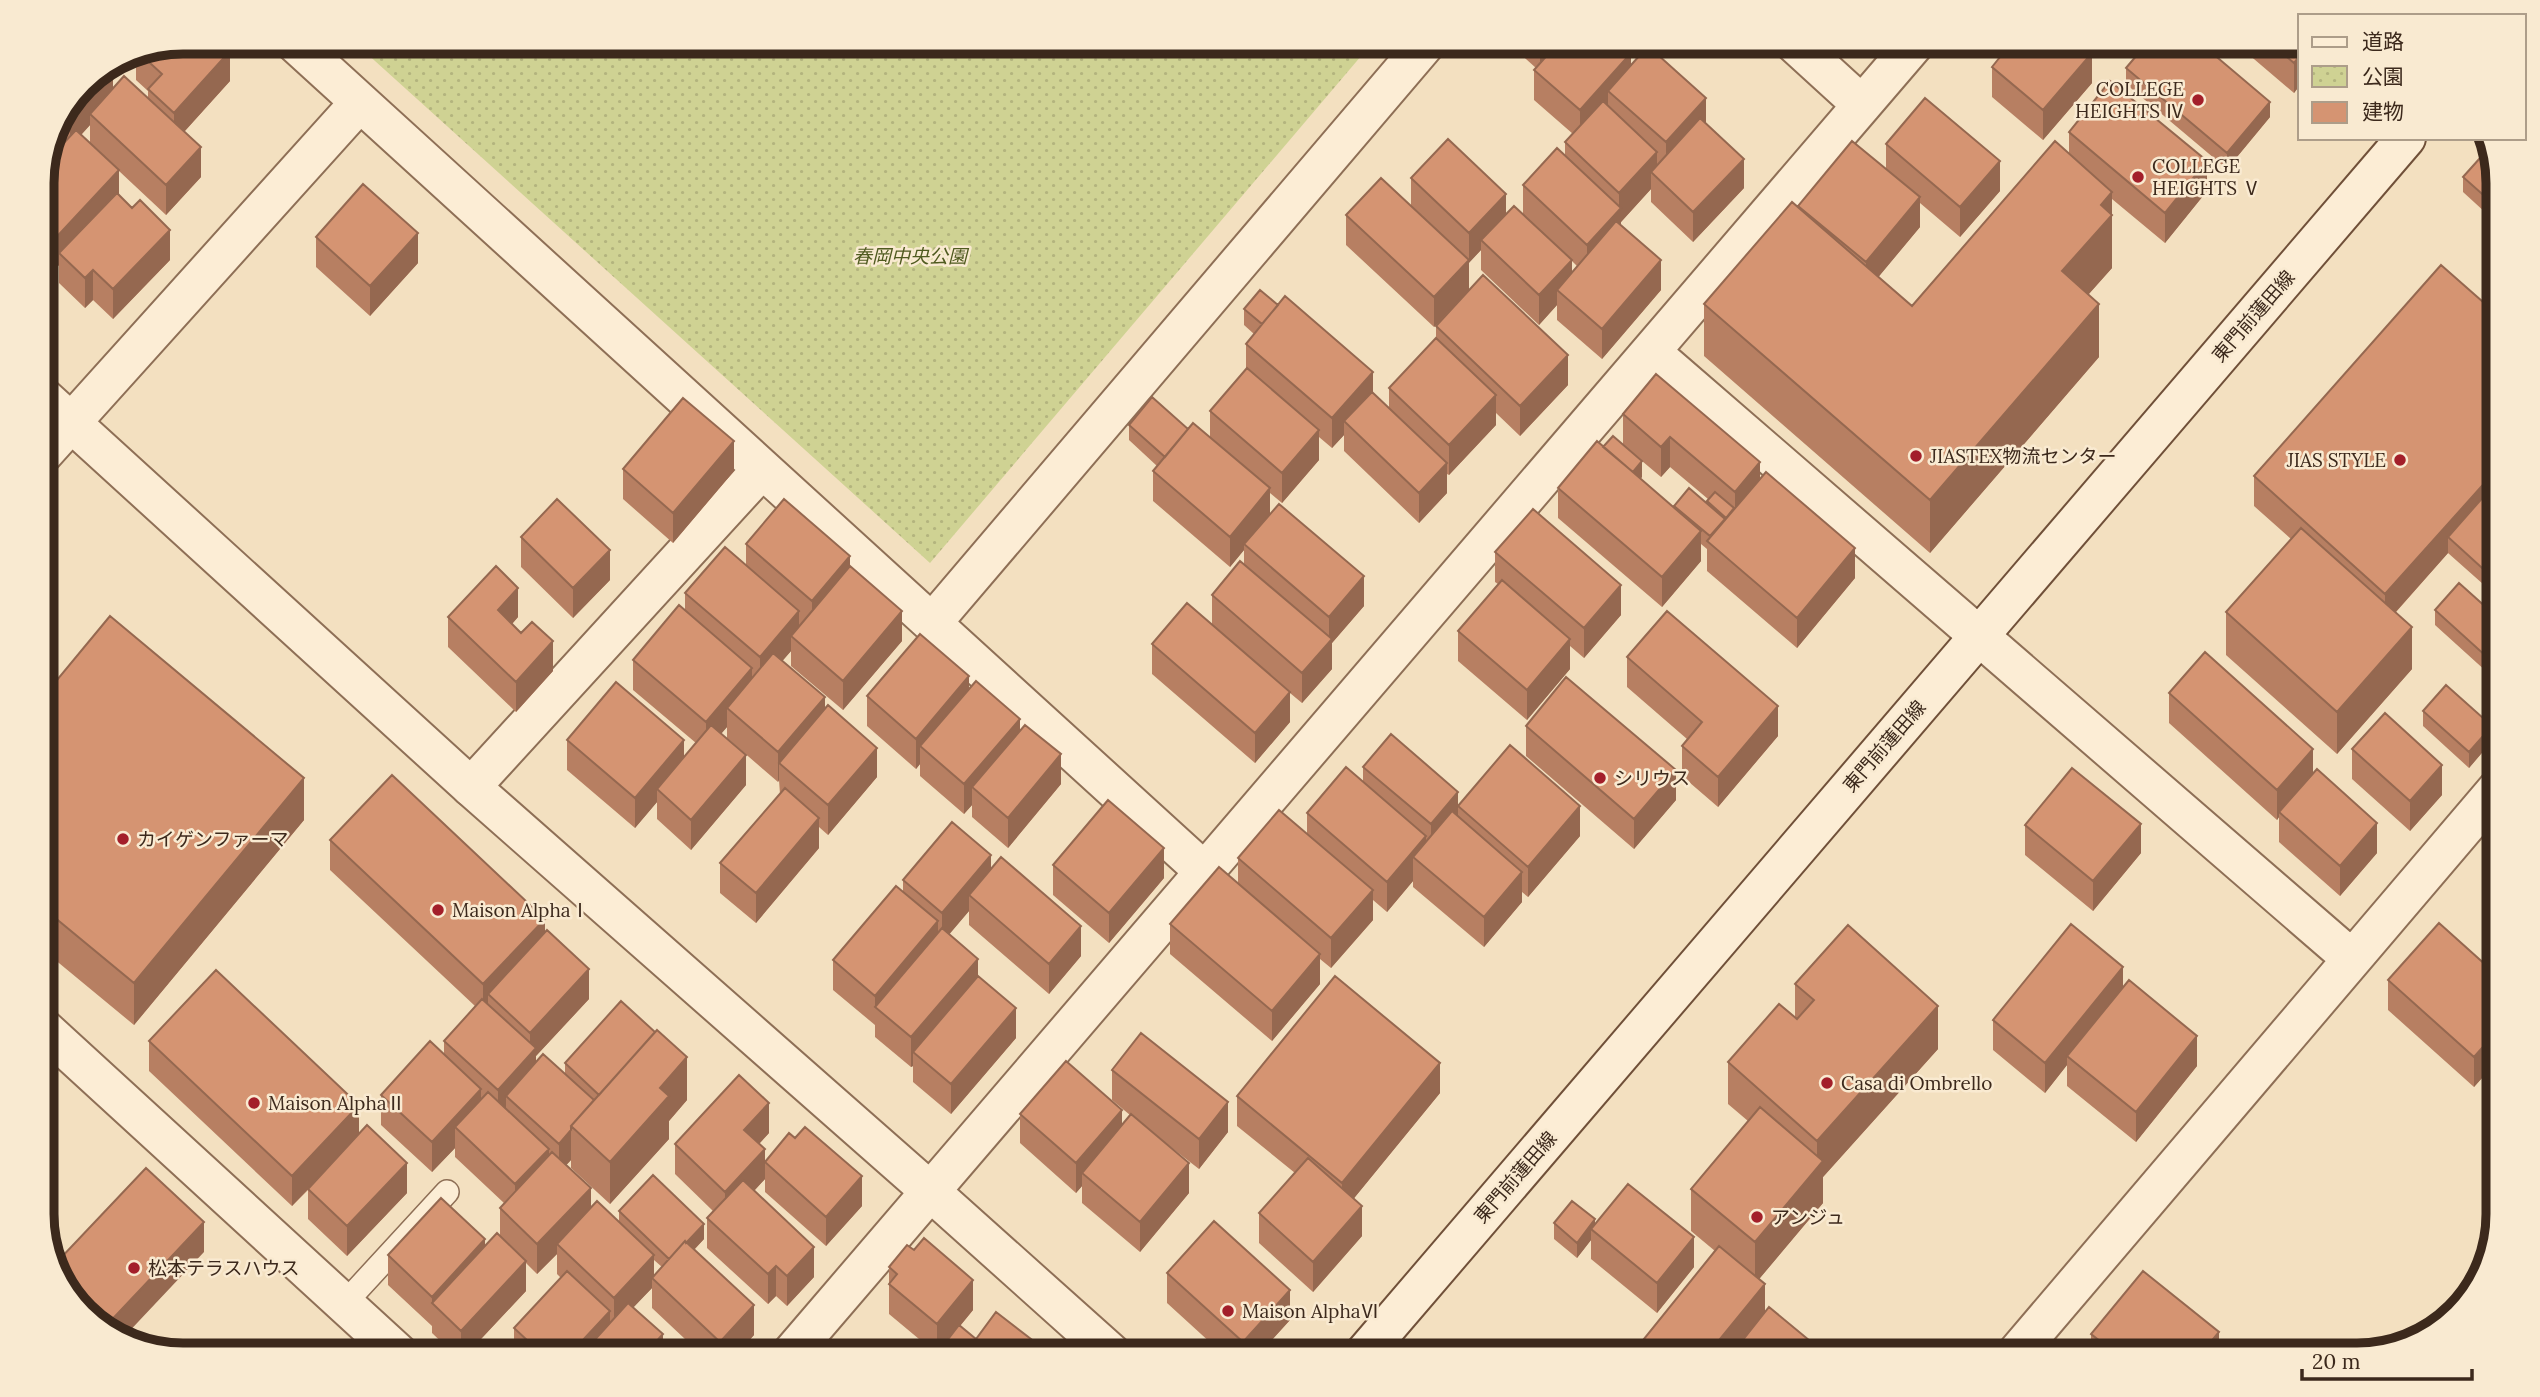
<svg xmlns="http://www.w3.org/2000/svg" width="2540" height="1397" font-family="Lora,'Noto Sans JP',serif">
<defs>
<pattern id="park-dots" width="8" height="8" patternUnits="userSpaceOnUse" patternTransform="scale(1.75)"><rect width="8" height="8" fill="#cfd293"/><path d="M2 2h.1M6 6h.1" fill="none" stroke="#b3b47e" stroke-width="1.8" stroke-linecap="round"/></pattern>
</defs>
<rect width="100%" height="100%" fill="#f3e0c0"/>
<!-- park -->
<path fill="url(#park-dots)" d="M354 42H1373L930 563Z"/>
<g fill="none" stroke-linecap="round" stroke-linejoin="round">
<defs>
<path id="service" d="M344 1304 447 1192"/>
<path id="minor" d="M294 42 1206 873
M1793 42 1862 105
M1651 352 2352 959
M42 455 360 102
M932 623 1427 42
M471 787 762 469
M42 1027 400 1355
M790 1355 1916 42
M2015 1355 2498 788"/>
<path id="tertiary" d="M42 396 471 787 931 1192 1113 1355"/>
<path id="secondary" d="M1363 1355 2406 138"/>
</defs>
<!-- service casing -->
<use href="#service" stroke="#8e6f56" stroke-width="26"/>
<!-- minor casing -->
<use href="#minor" stroke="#8e6f56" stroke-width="42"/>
<!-- tertiary casing -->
<use href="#tertiary" stroke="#8e6f56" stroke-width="42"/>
<!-- secondary casing -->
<use href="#secondary" stroke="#705039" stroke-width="42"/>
<!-- service -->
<use href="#service" stroke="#fcedd5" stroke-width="23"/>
<!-- minor -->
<use href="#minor" stroke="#fcedd5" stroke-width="38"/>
<!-- tertiary -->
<use href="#tertiary" stroke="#fcedd5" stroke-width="38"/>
<!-- secondary -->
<use href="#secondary" stroke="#fcedd5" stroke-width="38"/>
</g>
<!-- wall -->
<path fill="#b77f62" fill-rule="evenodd" d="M183 42 230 81 184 132 201 177 166 215 119 171V195L170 260 113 319 93 300 85 308 59 283V265L50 274 42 267V174L64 142 52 131 53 129 84 83 113 88 148 98V91L136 80V58L127 68 118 60 129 53ZM90 125V143L81 135Z
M1507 42H1619L1631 65 1640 54 1626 42H1667L1657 54 1706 123 1744 188 1693 242 1651 202V189L1621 222V225L1661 290 1602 359 1557 320V305L1539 325 1481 270V250L1469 262V290L1434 327 1346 245V215L1411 206V178L1506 214H1523V185L1565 155V142L1573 134 1534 100V70L1536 68ZM1572 261 1577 266 1572 273Z
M2234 42H2300V85L2294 93Z
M1992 67 2092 83 2043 140 1992 97Z
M2126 68 2270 117 2227 169 2126 84Z
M2069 132 2207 191 2165 243 2112 199V268L2088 295 2099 357 1930 553 1704 356V304L1798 208V206L1886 169V144L2000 191 1960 237 1920 203V227L1878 277 1912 306 2069 153Z
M2498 174V224L2463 192V177Z
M316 237 418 263 370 316 316 267Z
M1244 309 1373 394 1389 409V388L1436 339V326L1568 385 1520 436 1496 413V425L1449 475 1447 474V493L1419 523 1344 451V435L1332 448 1319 437V460L1282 503 1270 493V514L1364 606 1332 643V669L1302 703 1290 693V722L1255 763 1152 674V644L1212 625V595L1244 564V550L1230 567 1153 501V471L1157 466 1129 440V425L1188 429 1210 437V411L1246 370V344L1254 334 1244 325Z
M1623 414 1760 479 1855 578 1797 648 1707 571V549L1701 544V561L1662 607 1558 518V488L1603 447 1623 444ZM1642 461 1661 477 1670 467 1708 499 1707 503 1674 506V508L1640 479 1642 477Z
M623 469 734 471 673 543 623 499Z
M2254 476 2493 503 2498 507V585L2492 592 2448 553 2396 612 2412 669 2337 754 2226 655V612L2291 539 2254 506Z
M521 537 610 580 573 618 521 567Z
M746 544 850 566 902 641 843 710 791 666V651L782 661 825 709 877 777 828 835 819 827V848L756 923 720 893V863L780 794 779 780 778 782 727 738V727L721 733 746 785 691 850 657 819V802L635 828 567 770V740L684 757 696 743 633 690V660L685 611V593L746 565Z
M1495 552 1621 615 1584 658 1570 646V669L1527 720 1458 661V631L1498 584 1495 582Z
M2435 610 2498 618V682L2435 625Z
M448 617H518L512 624 553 671 516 712 448 647Z
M1627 657 1778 736 1718 807 1682 776V746L1687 739 1627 687Z
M969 689 1020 731 1061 784 1008 848 972 817V805L964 814 920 776V764L916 769 867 726V696Z
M2169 693 2313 774 2377 853 2340 896 2279 842V817L2277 820 2169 723Z
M42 698 304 820 134 1025 42 949Z
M2423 711 2492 741 2469 768 2423 726Z
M1526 726 1676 800 1634 849 1526 756Z
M2352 749 2442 795 2410 831 2352 779Z
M1363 767 1458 806 1580 836 1528 897 1522 892V902L1484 947 1413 887V881L1387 912 1373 900V920L1331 968 1320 959V984L1272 1041 1170 954V924L1238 883V858L1307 834V813L1363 782Z
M2025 825 2141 853 2093 911 2025 855Z
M330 840 545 933 589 999 536 1056V1062L565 1074V1063L687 1100 669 1121V1139L610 1204 571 1168V1160L566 1165 591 1208 619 1222V1211L704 1239 694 1250 754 1335 736 1355H702L652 1308V1288L633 1307 663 1355H514V1328L561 1278 557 1274V1254L537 1274 526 1263V1291L466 1355H455L432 1333V1326L388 1285V1255L485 1246 500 1236V1208L504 1203 455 1157V1148L432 1172 381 1125V1095L444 1054V1041L475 1006 330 870ZM654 1260 662 1267 654 1275Z
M1053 865 1164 878 1109 943 1053 895Z
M991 870 1081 956 1049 994 969 925V911L949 934 978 976 1016 1038 951 1114 913 1082V1066L911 1067 875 1037V1025L833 990V960L903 892V880Z
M2498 976V1060L2474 1087 2388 1010V980Z
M1795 984 1938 1049 1823 1177V1203L1759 1279 1765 1313 1631 1355 1715 1251 1691 1231V1189L1748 1121 1728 1104V1062L1795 1018Z
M2123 988 2197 1066 2136 1142 2067 1086V1065L2045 1093 1993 1050V1020Z
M149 1041 359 1133 407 1193 347 1256 308 1219V1190L292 1206 149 1071Z
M1112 1070 1228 1132 1199 1169 1154 1134 1189 1193 1140 1252 1082 1203V1186L1076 1193 1020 1143V1114L1122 1125 1130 1115 1112 1100Z
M1440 1093 1354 1198 1362 1236 1313 1292 1259 1243V1213L1295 1173 1237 1126V1096Z
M769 1133 759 1144 765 1162 862 1206 826 1246 765 1192V1179L754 1191 814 1277 787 1306 776 1296 768 1304 707 1248V1218L713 1211 675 1174V1144Z
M1554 1223 1595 1224 1694 1267 1657 1313 1591 1259V1240L1577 1258 1554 1239Z
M889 1267 973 1310 960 1326 976 1339 1040 1355 937 1354 889 1314Z
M1167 1273 1290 1320 1258 1355H1224L1167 1303Z
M2091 1334 2219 1355H2091Z"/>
<!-- shaded-wall -->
<path fill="#956850" d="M1540 42H1566L1540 72Z
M1649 42H1667L1649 62Z
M136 51V58L127 68V54Z
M230 51V81L174 143V113Z
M1631 53V82L1608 91V108L1580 140V110Z
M2092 53V83L2043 140V110Z
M2300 55V85L2294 93V63Z
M113 69V99L90 114V125L70 147V117Z
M1706 98V128L1666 172V142Z
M2270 102V117L2227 169V153Z
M201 147V177L166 215V185Z
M1657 152V178L1651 172V189L1621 222V238L1587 275V245L1619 210V193Z
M1744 159V188L1693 242V212Z
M2000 161V191L1960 237V207Z
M2207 161V191L2165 243V213Z
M119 170V200L59 253V265L50 274V244Z
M2112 192V268L2062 324V271L2101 205Z
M1506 194V224L1481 240V250L1469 263V233Z
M1920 197V227L1866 292V262Z
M170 230V260L113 319V289Z
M418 233V263L370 316V286Z
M1469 260V290L1434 327V297Z
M1572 260V290H1557V305L1539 325V295Z
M1661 260V290L1602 359V329Z
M93 270V300L85 308V278Z
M2099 304V357L1930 553V500Z
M1568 355V385L1520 436V406Z
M1373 372V402L1344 421V435L1332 448V418Z
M1496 395V425L1449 475V445Z
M1319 430V460L1282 503V473Z
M1670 437V467L1661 477V447Z
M734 441V471L673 543V513Z
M1642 461V477L1630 491V475Z
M1760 462V492L1735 522V492Z
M1447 463V493L1419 523V493Z
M2498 468V498L2456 544 2448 537V553L2385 624V594Z
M1270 488V518L1244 544V550L1230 567V537Z
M1701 531V561L1662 607V577Z
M1855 548V578L1797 648V618Z
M610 550V580L573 618V588Z
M850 556V585L812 631V601Z
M2498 570V585L2492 592V577Z
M1364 576V606L1332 643V669L1302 703V673L1329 642V617Z
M1621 585V615L1584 658V628Z
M518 588V617L498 640V610Z
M799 611V641L791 636V651L760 687V657Z
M902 611V641L843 710V681Z
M2412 627V669L2337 754V712Z
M1570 639V669L1527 720V690Z
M553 641V671L516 712V682Z
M752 668V698L727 708V727L706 752V722Z
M969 676V706L920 746V764L916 769V739Z
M1290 692V722L1255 763V733Z
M825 697V727L779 763V780L778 782V752Z
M1778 706V736L1718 807V777Z
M1020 719V749L972 787V805L964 814V784Z
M2492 726V741L2469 768V752Z
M684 740V770L657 789V802L635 828V798Z
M877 748V777L828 835V805Z
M2313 749V779L2279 812V817L2277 820V790Z
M1061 754V784L1008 848V818Z
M746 755V785L691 850V820Z
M2442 765V795L2410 831V801Z
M1676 770V800L1634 849V819Z
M304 778V820L134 1025V983Z
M1458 792V822L1431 854V824Z
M1580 806V836L1528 897V867Z
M819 818V848L756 923V893Z
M2377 823V853L2340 896V866Z
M2141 824V853L2093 911V881Z
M1426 836V866L1413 857V881L1387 912V882Z
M1164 848V878L1109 943V913Z
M991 855V885L969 895V911L942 943V913Z
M1522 872V902L1484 947V917Z
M1373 890V920L1331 968V938Z
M545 919V949L488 994V1009L483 1014V984Z
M938 921V951L875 1007V1026V996Z
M1081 926V956L1049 994V964Z
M1320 954V984L1272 1041V1011Z
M978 959V989L913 1052V1066L911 1067V1037Z
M2123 967V997L2067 1056V1065L2045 1093V1063Z
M589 969V999L536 1056V1078L506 1096V1112L498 1120V1090L530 1055V1033Z
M1938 1006V1049L1823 1177V1203L1755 1284V1242L1817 1168V1141Z
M1016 1008V1038L951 1114V1084Z
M2498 1030V1060L2474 1087V1057Z
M2197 1036V1066L2136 1142V1112Z
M687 1057V1100L669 1121V1139L610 1204V1162L660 1088Z
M1440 1063V1093L1342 1213V1183Z
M481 1089V1119L455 1127V1148L432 1172V1142Z
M1228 1102V1132L1199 1169V1139Z
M769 1103V1133L744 1160V1130Z
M359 1105V1135L292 1206V1176Z
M1122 1110V1140L1082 1173V1186L1076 1193V1163Z
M571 1130V1160L559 1173V1144Z
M549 1149V1179L515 1214V1184Z
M765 1149V1179L725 1222V1192Z
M407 1163V1193L347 1256V1226Z
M1189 1163V1193L1140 1252V1222Z
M862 1176V1206L826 1246V1217Z
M591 1188V1218L557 1244V1254L537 1274V1244Z
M1362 1206V1236L1313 1292V1262Z
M1595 1219V1233L1591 1229V1240L1577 1258V1243Z
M204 1222V1252L122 1339 113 1336 104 1328Z
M704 1224V1239L670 1275V1260Z
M1694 1237V1267L1657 1313V1283Z
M485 1239V1269L432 1303V1297Z
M814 1247V1277L787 1306V1276Z
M654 1255V1280L652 1278V1288L614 1328V1298Z
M526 1261V1291L466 1355H461V1331Z
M776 1266V1296L768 1304V1274Z
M973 1280V1310L937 1354V1324Z
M1765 1284V1314L1732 1355H1707Z
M1290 1290V1320L1258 1355H1243V1342Z
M754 1305V1335L736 1355H720V1342Z
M610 1311V1341L597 1355H569Z
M2219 1332V1355H2200Z
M663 1334V1355H644Z
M1040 1346V1355H1033Z"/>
<!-- building -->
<path fill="#d59472" stroke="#956850" stroke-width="2" d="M183 42H219L230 51 174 113 148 89 162 74 137 51Z
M1559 42H1619L1631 53 1580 110 1534 70Z
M2012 42H2078L2092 53 2043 110 1992 67Z
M2148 42H2199L2270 102 2227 153 2126 68Z
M2269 42H2300V55L2294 63Z
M1648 46 1706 98 1666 142 1608 91Z
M110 66 113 69 70 117 64 112 84 83Z
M124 76 201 147 166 185 90 114Z
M2110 81 2207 161 2165 213 2069 132Z
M1925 98 2000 161 1960 207 1886 144Z
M1603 101 1657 152 1619 193 1565 142Z
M1700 118 1744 159 1693 212 1651 172Z
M76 130 119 170 50 244 42 237V218L46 214 42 211V174L45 163Z
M1448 139 1506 194 1469 233 1411 178Z
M1852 141 1920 197 1866 262 1798 206Z
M2055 141 2112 192 2101 205 2112 215 2062 271 2099 304 1930 500 1704 304 1792 202 1912 306Z
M1557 148 1621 208 1587 245 1523 185Z
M2489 148 2498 174V208L2463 177Z
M1381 178 1469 260 1434 297 1346 215Z
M363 184 418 233 370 286 316 237Z
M117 193 132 208 140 200 170 230 113 289 93 270 85 278 59 253Z
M1514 206 1572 260 1539 295 1481 240Z
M1616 221 1661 260 1602 329 1557 290Z
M2441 265 2491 309 2498 300V468L2385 594 2254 476Z
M1483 275 1568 355 1520 406 1436 326Z
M1260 290 1278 305 1262 324 1244 309Z
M1285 296 1373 372 1332 418 1246 344Z
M1436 338 1496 395 1449 445 1389 388Z
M1247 368 1319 430 1282 473 1210 411Z
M1656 374 1760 462 1735 492 1670 437 1661 447 1623 414Z
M1372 392 1447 463 1419 493 1344 421Z
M1152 397 1188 429 1165 457 1129 425Z
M683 398 734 441 673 513 623 469Z
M1193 423 1270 488 1230 537 1153 471Z
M1613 436 1642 461 1633 472 1603 447Z
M1597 441 1701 531 1662 577 1558 488Z
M1766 472 1855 548 1797 618 1707 541Z
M1689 488 1725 519 1710 536 1674 506Z
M1715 492 1734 508 1726 518 1707 501Z
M2485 495 2498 507V570L2492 577 2448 537Z
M557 499 610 550 573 588 521 537Z
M784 499 850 556 812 601 746 544Z
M1279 504 1364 576 1329 617 1244 544Z
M1533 509 1621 585 1584 628 1495 552Z
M2301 528 2412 627 2337 712 2226 612Z
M725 547 799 611 760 657 685 593Z
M1240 561 1332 639 1302 673 1212 595Z
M496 566 518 588 498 610 521 633 532 622 553 641 516 682 448 617Z
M850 566 902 611 843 681 791 636Z
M1502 580 1570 639 1527 690 1458 631Z
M2459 583 2498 618V667L2435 610Z
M1187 603 1290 692 1255 733 1152 644Z
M679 605 752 668 706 722 633 660Z
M1667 611 1778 706 1718 777 1682 746 1702 722 1627 657Z
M110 616 304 778 134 983 42 907V698Z
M920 634 969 676 916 739 867 696Z
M2205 652 2313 749 2277 790 2169 693Z
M773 653 825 697 778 752 727 708Z
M1566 677 1676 770 1634 819 1526 726Z
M976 681 1020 719 964 784 920 746Z
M616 682 684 740 635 798 567 740Z
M2446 685 2492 726 2469 752 2423 711Z
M828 705 877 748 828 805 779 763Z
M2385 713 2442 765 2410 801 2352 749Z
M711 725 746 755 691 820 657 789Z
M1025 725 1061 754 1008 818 972 787Z
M1391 734 1458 792 1431 824 1363 767Z
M1510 745 1580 806 1528 867 1458 806Z
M1346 767 1426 836 1387 882 1307 813Z
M2072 768 2141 824 2093 881 2025 825Z
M2317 769 2377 823 2340 866 2279 812Z
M392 775 545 919 483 984 330 840Z
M785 788 819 818 756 893 720 863Z
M1108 800 1164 848 1109 913 1053 865Z
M1279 810 1373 890 1331 938 1238 858Z
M1452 811 1522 872 1484 917 1413 857Z
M952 822 991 855 942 913 903 880Z
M1001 857 1081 926 1049 964 969 895Z
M1219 867 1320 954 1272 1011 1170 924Z
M896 886 938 921 875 996 833 960Z
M2439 923 2498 976V1030L2474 1057 2388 980Z
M2071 924 2123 967 2045 1063 1993 1020Z
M1848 925 1938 1006 1817 1141 1728 1062 1779 1004 1797 1019 1814 1000 1795 984Z
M942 928 978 959 911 1037 875 1007Z
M547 930 589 969 530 1033 488 994Z
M216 970 359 1105 292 1176 149 1041Z
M978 976 1016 1008 951 1084 913 1052Z
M1335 976 1440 1063 1342 1183 1237 1096Z
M2129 980 2197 1036 2136 1112 2067 1056Z
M482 999 536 1048 498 1090 444 1041Z
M621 1001 655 1032 599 1095 565 1063Z
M657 1030 687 1057 660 1088 669 1096 610 1162 571 1126Z
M1141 1033 1228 1102 1199 1139 1112 1070Z
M430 1041 481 1089 432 1142 381 1095Z
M543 1054 594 1100 571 1126V1130L559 1144 506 1096Z
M1066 1061 1122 1110 1076 1163 1020 1114Z
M739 1075 769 1103 744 1130 765 1149 725 1192 675 1144Z
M488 1092 549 1149 515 1184 455 1127Z
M1760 1107 1823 1161 1755 1242 1691 1189Z
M1131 1114 1189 1163 1140 1222 1082 1173Z
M367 1125 407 1163 347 1226 308 1189Z
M805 1127 862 1176 826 1217 765 1162 789 1133 795 1138Z
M552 1152 591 1188 537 1244 500 1208Z
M1308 1158 1362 1206 1313 1262 1259 1213Z
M146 1168 204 1222 104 1328 66 1292 56 1263Z
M653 1175 704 1224 686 1243 685 1241 669 1259 619 1211Z
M743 1180 814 1247 787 1276 776 1266 768 1274 707 1218Z
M1628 1184 1694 1237 1657 1283 1591 1229Z
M441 1198 485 1239 432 1297 388 1255Z
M597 1201 654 1255 614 1298 557 1244Z
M1572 1201 1595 1219 1577 1243 1554 1223Z
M1214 1221 1290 1290 1243 1342 1167 1273Z
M497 1233 526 1261 461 1331 432 1303Z
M924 1238 973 1280 937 1324 889 1284 897 1274 889 1267 907 1245 914 1250Z
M685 1241 754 1305 720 1342 652 1278Z
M1719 1246 1765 1284 1707 1355H1631Z
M567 1271 610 1311 569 1355H543L514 1328Z
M2143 1271 2219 1332 2200 1355H2118L2091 1334Z
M628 1303 663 1334 644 1355H581Z
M1769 1307 1827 1355H1731Z
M996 1312 1040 1346 1033 1355H936L959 1325 976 1339Z"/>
<!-- markers -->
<g fill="#a31f2a" stroke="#f9ead1" stroke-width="2.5">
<circle cx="2198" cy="100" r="7"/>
<circle cx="2138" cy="177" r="7"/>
<circle cx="1916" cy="456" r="7"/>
<circle cx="2400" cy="460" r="7"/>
<circle cx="1600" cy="778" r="7"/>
<circle cx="123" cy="839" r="7"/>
<circle cx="438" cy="910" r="7"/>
<circle cx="1827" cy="1083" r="7"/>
<circle cx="254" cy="1103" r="7"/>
<circle cx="1757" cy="1217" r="7"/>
<circle cx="134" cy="1268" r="7"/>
<circle cx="1228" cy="1311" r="7"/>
</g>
<g text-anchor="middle" stroke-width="5" stroke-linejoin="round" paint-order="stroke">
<!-- poi labels -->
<g font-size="19" fill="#3c291c" stroke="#f9ead1" text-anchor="start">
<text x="2184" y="96" text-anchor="end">COLLEGE<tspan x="2184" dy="22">HEIGHTS Ⅳ</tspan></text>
<text x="2152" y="173">COLLEGE<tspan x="2152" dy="22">HEIGHTS Ⅴ</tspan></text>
<text x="1930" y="463">JIASTEX物流センター</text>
<text x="2386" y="467" text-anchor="end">JIAS STYLE</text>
<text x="1614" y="785">シリウス</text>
<text x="137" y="846">カイゲンファーマ</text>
<text x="452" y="917">Maison AlphaⅠ</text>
<text x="1841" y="1090">Casa di Ombrello</text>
<text x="268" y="1110">Maison AlphaⅡ</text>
<text x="1771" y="1224">アンジュ</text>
<text x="148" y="1275">松本テラスハウス</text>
<text x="1242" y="1318">Maison AlphaⅥ</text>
</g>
<!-- park labels -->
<g font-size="19" font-style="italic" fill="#505b20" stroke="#f9ead1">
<text x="910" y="263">春岡中央公園</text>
</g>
<!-- street labels -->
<g font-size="19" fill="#3c291c" stroke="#f9ead1">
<text transform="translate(2253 316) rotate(-49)" y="7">東門前蓮田線</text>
<text transform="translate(1884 746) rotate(-49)" y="7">東門前蓮田線</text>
<text transform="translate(1515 1177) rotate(-49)" y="7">東門前蓮田線</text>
</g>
</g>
<!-- crop -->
<path d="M0 0H2540V1397H0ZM183 54H2357A129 129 0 0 1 2486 183V1214A129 129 0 0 1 2357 1343H183A129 129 0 0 1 54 1214V183A129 129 0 0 1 183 54Z" fill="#f9ead1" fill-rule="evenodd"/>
<path fill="none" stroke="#3c291c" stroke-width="9" d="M183 54H2357A129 129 0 0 1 2486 183V1214A129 129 0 0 1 2357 1343H183A129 129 0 0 1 54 1214V183A129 129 0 0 1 183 54Z"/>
<!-- legend -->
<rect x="2298" y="14" width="228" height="126" fill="#f9ead1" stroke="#ad9d89" stroke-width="2"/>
<rect x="2312" y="37" width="35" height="10" fill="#fcedd5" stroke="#ad9d89" stroke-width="2"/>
<text x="2362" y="49" font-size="21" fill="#3c291c">道路</text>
<rect x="2312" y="66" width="35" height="21" fill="url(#park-dots)" stroke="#ad9d89" stroke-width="2"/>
<text x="2362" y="84" font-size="21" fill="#3c291c">公園</text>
<rect x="2312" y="102" width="35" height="21" fill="#d59472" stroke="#ad9d89" stroke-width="2"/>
<text x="2362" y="119" font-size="21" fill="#3c291c">建物</text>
<!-- scale -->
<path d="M2302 1369v10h170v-10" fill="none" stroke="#3c291c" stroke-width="3.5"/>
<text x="2312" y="1369" font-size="21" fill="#3c291c" stroke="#f9ead1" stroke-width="5" paint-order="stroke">20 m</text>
</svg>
